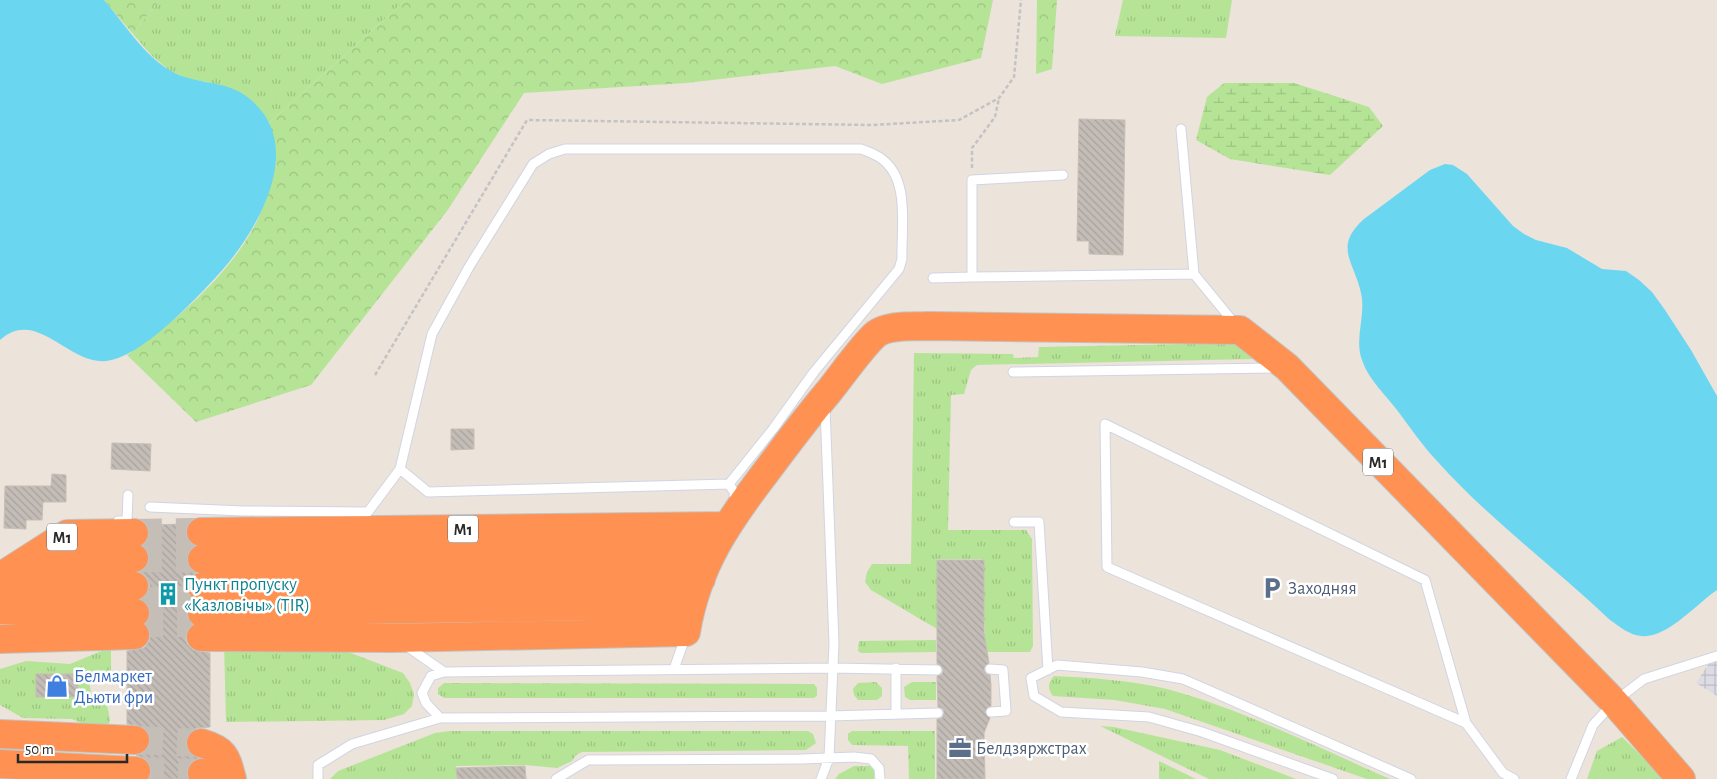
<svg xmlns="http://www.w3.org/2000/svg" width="1717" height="779" font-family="'Alegreya Sans',sans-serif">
<defs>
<pattern id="industrial-grid" width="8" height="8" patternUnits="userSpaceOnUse" patternTransform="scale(1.25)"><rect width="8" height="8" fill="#dddce4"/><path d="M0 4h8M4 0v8" fill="none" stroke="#bebdc4"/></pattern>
<pattern id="grass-tufts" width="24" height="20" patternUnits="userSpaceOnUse" patternTransform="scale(1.25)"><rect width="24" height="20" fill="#b6e496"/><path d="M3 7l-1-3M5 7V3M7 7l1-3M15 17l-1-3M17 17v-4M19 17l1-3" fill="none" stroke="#9cc481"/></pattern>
<pattern id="forest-crowns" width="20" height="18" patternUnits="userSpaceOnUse" patternTransform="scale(1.25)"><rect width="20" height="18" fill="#b6e496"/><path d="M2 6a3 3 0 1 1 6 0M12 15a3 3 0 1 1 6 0" fill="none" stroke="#9cc481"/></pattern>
<pattern id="wetland-marsh" width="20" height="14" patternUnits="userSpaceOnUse" patternTransform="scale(1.25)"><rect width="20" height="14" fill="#b6e496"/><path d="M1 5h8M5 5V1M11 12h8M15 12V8" fill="none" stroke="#9cc481"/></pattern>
<pattern id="building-back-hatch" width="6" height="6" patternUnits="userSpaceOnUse" patternTransform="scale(1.25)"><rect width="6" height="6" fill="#c4bdb7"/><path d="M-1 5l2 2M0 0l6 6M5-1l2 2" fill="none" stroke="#a8a29d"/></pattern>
</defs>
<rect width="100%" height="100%" fill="#ece3db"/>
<!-- industrial -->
<path fill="url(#industrial-grid)" d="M1717 651V696L1696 683Z"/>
<!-- grass -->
<path fill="url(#grass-tufts)" d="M159 0H406L269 123 259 109 207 82 188 79 170 71 151 55 133 34Z
M1123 0H1232L1226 38 1115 36Z
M1237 343 1254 359 977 365 971 370 964 394 951 395 948 530H1026L1032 539 1033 646 1030 652H985L983 559H937V629L871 590 865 582 867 572 872 564H911L914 353 1013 354 1014 358 1038 357 1039 347Z
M936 640V652L861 653 858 651 859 641Z
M224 643 343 650 403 673 410 683 414 694 412 706 404 714 384 720 226 722Z
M111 647V679L89 681 92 699 107 706C110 718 113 724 101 732L72 719 23 718 0 705V669L26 661 70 664Z
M1054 676C1092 678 1130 680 1167 689 1242 709 1319 748 1390 779H1367L1165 709 1115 700 1053 696C1047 688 1048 683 1054 676Z
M876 682 882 688V696L877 700H858L854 695 853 689 858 683Z
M912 682H936V700H910L905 697 904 687Z
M444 683 814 684 817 688V696L814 698H444L438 694V688Z
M1100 726 1114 727 1220 750 1296 779H1209Z
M450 731H808L813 734 816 743 806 750 582 752 576 755 572 761 557 768 525 765 456 766V779H330L338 771 435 733Z
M852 731H935V779H909L908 746 852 745 848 740V734Z
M1622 737 1665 779H1587L1597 751Z
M1159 761 1196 779H1159Z
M854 766H874V779H835L839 774Z"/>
<!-- forest -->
<path fill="url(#forest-crowns)" d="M104 0H159L133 34Z
M406 0H993L981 58 882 84 835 66 686 83 524 93 447 211 311 385 196 422 127 355C174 323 229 275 255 225 260 216 263 204 267 193 275 170 279 146 269 123Z
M1037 0H1057L1052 69 1036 74Z"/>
<!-- wetland -->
<path fill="url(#wetland-marsh)" d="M1224 83H1294L1369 107 1383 126 1330 175 1230 159 1196 140 1207 97Z"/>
<!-- water -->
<path fill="#6bd6f0" d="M0 0H104C124 23 144 56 171 71 193 84 221 80 243 94 312 140 258 232 216 277 193 302 140 358 106 361 68 365 37 307 0 340Z
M1445 164 1453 165 1467 174 1513 226 1524 234 1536 240 1567 248 1602 269 1626 271 1639 280 1652 292 1665 310 1691 350 1717 396V590C1696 604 1667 639 1641 636 1629 635 1619 626 1610 620 1553 566 1489 519 1437 461 1422 445 1410 427 1397 410 1384 393 1367 378 1361 357 1355 336 1366 315 1361 293 1354 261 1333 247 1364 219L1430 170Z"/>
<!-- building -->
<path fill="url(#building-back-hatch)" stroke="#c7bfb4" d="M1079 119 1125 120 1123 255 1089 254V241H1077Z
M451 429H474V449L451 450Z
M112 443 151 444 150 471 111 469Z
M52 474 66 475V502H43L42 520H26V529L4 528 5 486H51Z
M187 524 185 532 187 540 194 546 188 552 186 560 189 567 196 573 189 579 186 587 188 595 194 600 189 605 186 613 192 624 187 630 185 637 187 644 193 650 210 653V727L197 728 191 731 186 738V746L189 753 198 758 188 767V779H149L152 771 150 763 144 758 136 755 143 754 148 748 151 741 149 733 143 727 127 724V651L144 648 148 643 151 635 145 624 151 613 148 605 142 599 148 594 150 586 147 578 140 572 147 566 150 558 148 551 143 546 150 533 147 525Z
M937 560H984V633L989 663 984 669 986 674 990 675 991 685V706L985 712 990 718 984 733 985 779H937V719L942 718 944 713 943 709 938 707 937 676 942 674 943 670 937 664Z
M36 674H78V697H36Z
M525 766 526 779H457L456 768Z"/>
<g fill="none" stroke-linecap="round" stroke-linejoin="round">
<!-- highway-tunnel -->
<path stroke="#c5beb7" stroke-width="28" stroke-dasharray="28 14" stroke-linecap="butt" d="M134 533 201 532
M134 558 202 559
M135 601 202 600
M135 623H202
M135 740 201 743
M136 771 202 773"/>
<defs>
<path id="lane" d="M1181 129 1194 274
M972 277 1194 274 1235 324
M933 278 972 277V180L1063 175
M1013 372 1276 368
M400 469 428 492 729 484 734 492 735 502
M150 507 243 511 368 512 400 469 432 334 469 267 533 164 549 154 565 149H861C867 151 874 154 879 157 911 177 901 227 902 259L899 269 814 372 773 429 729 484
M118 521H127L128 495
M1014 522H1039L1048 670
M405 645 444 672
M896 668V714
M674 669 686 635
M990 669 1003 670 1006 711 991 712
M440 718 426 703 422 693 431 676 444 672 833 668 937 670
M1466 723 1107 567 1105 424 1425 580 1466 723 1503 773 1514 779
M318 779V765L352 744 440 718 829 716 938 713
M556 779 588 760 801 759 854 757 871 759 879 768 880 779
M821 779 829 758 834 643 825 407
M1333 779 1202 732 1149 717 1061 712 1034 696 1031 678 1057 665 1142 672 1183 679 1411 779
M1571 779 1593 725 1614 702 1644 679 1717 656"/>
<path id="highway" d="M201 532 726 526
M29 559 134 558
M202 559 711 553
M0 577 67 534 134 533
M0 583 134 586
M202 587 701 579
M0 610 135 613
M202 613 692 604
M201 637 393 638 686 632C697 565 729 520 769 468 789 441 809 415 830 390 842 375 863 345 876 334 889 324 913 327 928 326L1240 330 1287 367 1614 702 1681 779
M0 639 135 635
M0 734 135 740
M201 743C225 750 226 756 232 779
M0 764 136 771
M202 773 218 779"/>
</defs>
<!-- lane casing -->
<use href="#lane" stroke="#d0d5e3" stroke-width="11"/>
<!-- highway casing -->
<use href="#highway" stroke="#c3c3c3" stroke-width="30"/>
<!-- path -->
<path stroke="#c3c3c3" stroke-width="2.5" stroke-dasharray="4 2.5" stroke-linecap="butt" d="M972 168V148L995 117 999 98
M375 375 527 120 872 125 959 120 999 98 1014 77 1021 0"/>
<!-- lane -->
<use href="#lane" stroke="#fff" stroke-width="9"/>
<!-- highway -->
<use href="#highway" stroke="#ff9152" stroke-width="28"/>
</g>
<!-- icons -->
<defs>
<symbol id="parking-bare" viewBox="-9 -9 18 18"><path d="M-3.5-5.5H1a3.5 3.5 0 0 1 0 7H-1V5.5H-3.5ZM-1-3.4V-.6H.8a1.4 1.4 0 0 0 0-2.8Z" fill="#5c6f8a" stroke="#fff" stroke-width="2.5" paint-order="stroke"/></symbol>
<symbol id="building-bare" viewBox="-9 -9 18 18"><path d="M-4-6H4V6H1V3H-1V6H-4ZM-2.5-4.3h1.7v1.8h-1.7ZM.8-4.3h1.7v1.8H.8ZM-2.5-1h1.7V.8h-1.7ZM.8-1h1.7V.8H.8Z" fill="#0f9aa8" stroke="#fff" stroke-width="2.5" paint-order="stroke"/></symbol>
<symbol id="shop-bare" viewBox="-9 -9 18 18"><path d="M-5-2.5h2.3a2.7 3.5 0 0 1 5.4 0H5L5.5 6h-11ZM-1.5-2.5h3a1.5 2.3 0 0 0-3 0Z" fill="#3f7fe0" stroke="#fff" stroke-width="2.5" paint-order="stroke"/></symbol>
<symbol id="office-bare" viewBox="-9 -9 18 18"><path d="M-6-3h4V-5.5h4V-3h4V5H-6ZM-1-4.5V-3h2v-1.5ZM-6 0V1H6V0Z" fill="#5c6f8a" stroke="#fff" stroke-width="2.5" paint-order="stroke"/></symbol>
</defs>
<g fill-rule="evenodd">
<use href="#parking-bare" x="1256" y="572" width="32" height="32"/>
<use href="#building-bare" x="152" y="578" width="32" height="32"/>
<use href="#shop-bare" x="41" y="670" width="32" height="32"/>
<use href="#office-bare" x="944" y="732" width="32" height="32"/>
</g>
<g text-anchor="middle" stroke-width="5" stroke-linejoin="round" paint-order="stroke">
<!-- shield labels -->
<g fill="#fff" stroke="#696969" stroke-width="1">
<rect x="1363" y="448.5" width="30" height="27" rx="4"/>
<rect x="448" y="515.5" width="30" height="27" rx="4"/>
<rect x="47" y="523.5" width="30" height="27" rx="4"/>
</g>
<g font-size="16" font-weight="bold" fill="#292929">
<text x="1378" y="468">М1</text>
<text x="463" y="535">М1</text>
<text x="62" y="543">М1</text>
</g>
<!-- culture labels -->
<g font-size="18" fill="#0d838f" stroke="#fff" text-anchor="start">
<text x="184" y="590">Пункт пропуску<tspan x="184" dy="21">«Казловічы» (TIR)</tspan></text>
</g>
<!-- service labels -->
<g font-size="18" fill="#4e5e75" stroke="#fff" text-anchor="start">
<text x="1288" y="594">Заходняя</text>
<text x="976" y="754">Белдзяржстрах</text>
</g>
<!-- shop labels -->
<g font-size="18" fill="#366cbe" stroke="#fff" text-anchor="start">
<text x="74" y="682">Белмаркет<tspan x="74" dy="21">Дьюти фри</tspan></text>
</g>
</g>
<!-- scale -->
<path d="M18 754v8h109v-8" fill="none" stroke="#292929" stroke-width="2.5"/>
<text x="25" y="754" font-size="15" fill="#292929" stroke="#ffffff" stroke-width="4" paint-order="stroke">50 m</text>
</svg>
